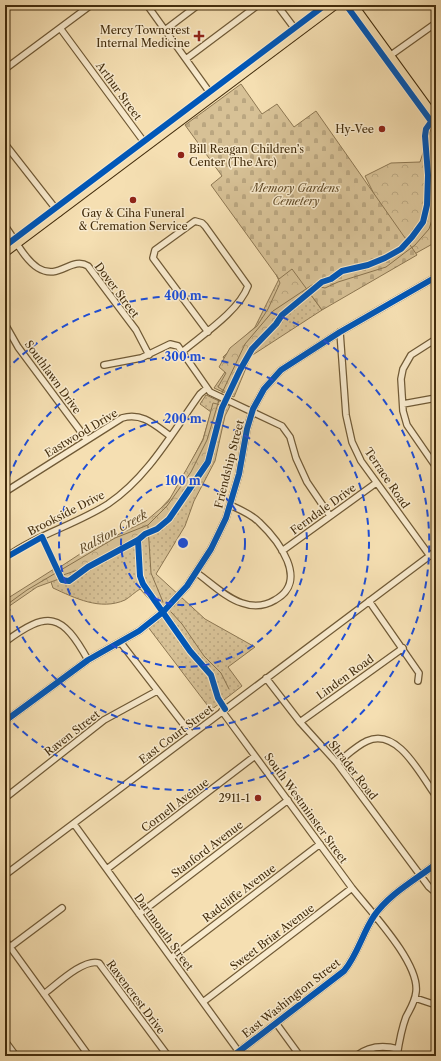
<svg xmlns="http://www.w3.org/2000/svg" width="441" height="1061" font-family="'Libre Caslon Text',serif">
<defs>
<pattern id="green-dots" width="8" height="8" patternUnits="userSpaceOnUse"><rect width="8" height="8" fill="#d7c196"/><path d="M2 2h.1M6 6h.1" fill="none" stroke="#baa680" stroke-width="1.8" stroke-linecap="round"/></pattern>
<pattern id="forest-crowns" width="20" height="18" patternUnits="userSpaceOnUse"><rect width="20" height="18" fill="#d7c196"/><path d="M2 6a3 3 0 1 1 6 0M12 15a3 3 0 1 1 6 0" fill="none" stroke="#baa680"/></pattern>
<pattern id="cemetery-stones" width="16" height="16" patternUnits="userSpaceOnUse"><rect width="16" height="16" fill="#d7c196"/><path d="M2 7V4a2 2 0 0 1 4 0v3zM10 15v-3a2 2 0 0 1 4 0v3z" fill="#baa680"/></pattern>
</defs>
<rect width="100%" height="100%" fill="#f5dfb2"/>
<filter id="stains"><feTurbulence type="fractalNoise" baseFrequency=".005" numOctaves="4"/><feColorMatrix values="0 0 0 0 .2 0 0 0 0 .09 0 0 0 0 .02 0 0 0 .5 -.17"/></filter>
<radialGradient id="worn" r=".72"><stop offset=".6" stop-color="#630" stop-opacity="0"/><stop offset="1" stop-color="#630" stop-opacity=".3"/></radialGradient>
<!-- green -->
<path fill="url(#green-dots)" stroke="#8d7752" d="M292 269 322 310 251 356 234 397 214 388 229 366 223 357 255 327 279 279Z
M206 395 230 406 225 416 215 461 194 501 185 526 156 574 205 619 255 647 228 667 242 686 211 710 148 627 163 614 140 589C135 592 130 597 125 600 100 611 75 598 53 588L50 579 147 523 175 493 203 439 211 412 200 404Z"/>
<!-- forest -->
<path fill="url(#forest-crowns)" stroke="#8d7752" d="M431 128 436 134V242L366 281 394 234 365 176 391 163 420 162Z
M288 266 298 273 311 288 283 312 253 344 226 392 218 387 226 373 219 367 230 348 257 326 268 309 280 283 274 270Z
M213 403 221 405 205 460 168 516 158 527 78 570 63 575 60 567 83 552 146 521 168 502 203 440Z
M54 569 59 579 37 587 5 609V600Z"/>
<!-- cemetery -->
<path fill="url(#cemetery-stones)" stroke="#8d7752" d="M241 84 262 114 277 104 294 127 316 111 417 255 322 310 292 269 279 279 211 185 222 176 185 125Z"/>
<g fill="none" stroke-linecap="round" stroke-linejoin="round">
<!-- stream -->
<path stroke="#89734e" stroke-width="1" d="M435 128 433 136 436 158
M221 395 245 344 273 311 312 285 325 288 338 282 386 267 415 245 429 229 436 208
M148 526 151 573 163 602
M5 606 27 590 115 538 148 525 167 506 191 472 207 440 219 400
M171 612 182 624 204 656 221 673 229 689"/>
<defs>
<path id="minor" d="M147 5 213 97
M277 5 298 33
M60 28 147 146
M165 30 198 5
M391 55 436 23
M186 59 258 5
M5 69 91 5
M5 144 59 213
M5 226C15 239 24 259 38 268 59 281 71 256 88 266L136 330 149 355
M5 324 18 347 87 440
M340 332 346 415 352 442 361 461 430 556
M436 339 411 355 403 369 401 379 403 411 407 425 436 467
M182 352C202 335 239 311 248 286L205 226 202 223 195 221 155 250 153 258 208 332
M104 365 141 358 170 344 178 346 210 392 282 426 290 437 296 458 307 482 330 516
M403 404 436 398
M5 492 122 418C142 412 155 425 170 436
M282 551 376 483
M5 558C36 535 75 525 108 504 148 477 172 433 200 394L207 388
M197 573C211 583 226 598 242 603 253 607 265 606 275 600 310 581 278 540 259 522 251 514 241 510 230 505
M369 601 419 673 418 681
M5 642C48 610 62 613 88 660
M121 643 191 734
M266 678 300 722 337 763 429 887 436 893
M222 711 352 888C370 911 420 963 416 992 415 1002 410 1009 406 1017 401 1030 399 1043 397 1056
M5 721 88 660 139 631 163 612 187 586 211 549 226 518 239 474 247 429 253 409 264 389 281 370 340 332 436 277
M300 722 403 648
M337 763C346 756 356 746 367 741 398 727 421 776 436 796
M5 798 104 720 157 691
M74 824 239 1052
M107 869 255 756
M5 875 436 551
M139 914 288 800
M5 940 89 1056
M10 947 62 908
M171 958 320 844
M44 994C56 985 84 958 99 963L168 1056
M415 998 436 1005
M203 1002 352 888
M276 1023 300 1056
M5 1041 16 1056
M233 1056 344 971C358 954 362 934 374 916 389 894 415 880 436 864
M356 1056C369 1046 383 1045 398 1049"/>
<path id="major" d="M354 5 436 118
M5 253 336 5"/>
</defs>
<!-- minor casing -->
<use href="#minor" stroke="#705a36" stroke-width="8"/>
<!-- major casing -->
<use href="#major" stroke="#432d0d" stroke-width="9"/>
<!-- minor -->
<use href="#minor" stroke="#f8eacd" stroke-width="5.5"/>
<!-- major -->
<use href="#major" stroke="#f5dfb2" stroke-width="7"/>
<defs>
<path id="cycleway" d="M346 5 436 128
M5 246 325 5
M138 540 140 576 143 584 190 651 211 675 218 698 225 709
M5 558 42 537 62 580 69 581 88 567 138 540 145 534 157 529 169 519 208 462 222 408 240 370 252 349 276 324 282 315 322 282 331 279 342 271 368 265 385 258 401 249 412 237 423 222 427 205 428 175 425 136 426 129 431 122
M5 721 88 660 139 631 163 612 187 586 211 549 226 518 239 474 247 429 253 409 264 389 281 370 340 332 436 277
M233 1056 344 971C358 954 362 934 374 916 389 894 415 880 436 864"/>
</defs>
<!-- cycleway casing -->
<use href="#cycleway" stroke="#f8eacd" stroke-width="8"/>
<!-- cycleway -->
<use href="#cycleway" stroke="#0057b8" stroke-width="6"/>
</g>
<!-- distance rings -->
<g fill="none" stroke="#1d4ed8" stroke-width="2" stroke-dasharray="7 5">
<circle cx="183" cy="543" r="62"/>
<circle cx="183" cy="543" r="124"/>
<path d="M5 489A186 186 0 1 1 5 597"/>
<path d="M5 371A247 247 0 1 1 5 715"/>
</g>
<!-- markers -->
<g fill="#8f2418" stroke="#f8eacd" stroke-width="1.5">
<path d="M197 30h4v4h4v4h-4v4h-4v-4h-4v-4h4z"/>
<circle cx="382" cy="129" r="4"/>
<circle cx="181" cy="155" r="4"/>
<circle cx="133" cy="200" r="4"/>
<circle cx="258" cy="798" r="4"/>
</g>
<g text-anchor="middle" stroke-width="3" stroke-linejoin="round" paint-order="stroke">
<!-- poi labels -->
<g font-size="11" fill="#432d0d" stroke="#f8eacd" text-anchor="end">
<text x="190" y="34">Mercy Towncrest<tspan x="190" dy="13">Internal Medicine</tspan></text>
<text x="374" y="133">Hy-Vee</text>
<text x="189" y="153" text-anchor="start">Bill Reagan Children’s<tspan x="189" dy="13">Center (The Arc)</tspan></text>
<text x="133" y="217" text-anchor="middle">Gay &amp; Ciha Funeral<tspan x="133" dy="13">&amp; Cremation Service</tspan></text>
<text x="250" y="802">2911-1</text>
</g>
<!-- street labels -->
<g font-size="11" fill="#432d0d" stroke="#f8eacd">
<text transform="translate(119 91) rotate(54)" y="4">Arthur Street</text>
<text transform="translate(117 290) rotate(53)" y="4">Dover Street</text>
<text transform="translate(53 377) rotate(54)" y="4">Southlawn Drive</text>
<text transform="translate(81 433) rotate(-31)" y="4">Eastwood Drive</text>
<text transform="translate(229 464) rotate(-76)" y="4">Friendship Street</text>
<text transform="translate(387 478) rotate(56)" y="4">Terrace Road</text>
<text transform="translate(323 509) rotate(-36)" y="4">Ferndale Drive</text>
<text transform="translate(66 513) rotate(-27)" y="4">Brookside Drive</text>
<text transform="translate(345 677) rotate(-36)" y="4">Linden Road</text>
<text transform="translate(72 733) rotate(-38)" y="4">Raven Street</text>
<text transform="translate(176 734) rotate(-37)" y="4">East Court Street</text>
<text transform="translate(353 770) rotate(52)" y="4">Shrader Road</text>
<text transform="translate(175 805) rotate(-37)" y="4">Cornell Avenue</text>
<text transform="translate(306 808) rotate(54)" y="4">South Westminster Street</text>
<text transform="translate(207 849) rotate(-37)" y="4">Stanford Avenue</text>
<text transform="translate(239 893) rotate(-37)" y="4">Radcliffe Avenue</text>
<text transform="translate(164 932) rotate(54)" y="4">Dartmouth Street</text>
<text transform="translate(272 937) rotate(-37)" y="4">Sweet Briar Avenue</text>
<text transform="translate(136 997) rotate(53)" y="4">Ravencrest Drive</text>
<text transform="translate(291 998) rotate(-38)" y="4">East Washington Street</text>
</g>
<!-- park labels -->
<g font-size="11" font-style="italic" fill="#614b28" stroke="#f8eacd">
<text x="296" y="192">Memory Gardens<tspan x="296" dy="13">Cemetery</tspan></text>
</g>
<!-- water labels -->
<g font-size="12" font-style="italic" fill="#604a28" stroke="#f8eacd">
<text transform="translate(113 532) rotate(-29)" y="4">Ralston Creek</text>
</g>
</g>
<circle cx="183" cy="543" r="6" fill="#1d4ed8" stroke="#f8eacd" stroke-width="2"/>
<g font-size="12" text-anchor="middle" font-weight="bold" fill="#1d4ed8" stroke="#f8eacd" stroke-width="3" stroke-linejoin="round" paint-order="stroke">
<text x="183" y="300">400 m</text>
<text x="183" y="361">300 m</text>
<text x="183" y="423">200 m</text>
<text x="183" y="485">100 m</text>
</g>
<!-- margin -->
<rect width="441" height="1061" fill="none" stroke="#f5dfb2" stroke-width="20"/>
<rect x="6" y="6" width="429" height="1049" fill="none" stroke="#432d0d" stroke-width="2"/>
<rect x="10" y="10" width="421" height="1041" fill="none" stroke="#432d0d"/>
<rect width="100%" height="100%" filter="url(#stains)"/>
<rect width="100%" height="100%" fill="url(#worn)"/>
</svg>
